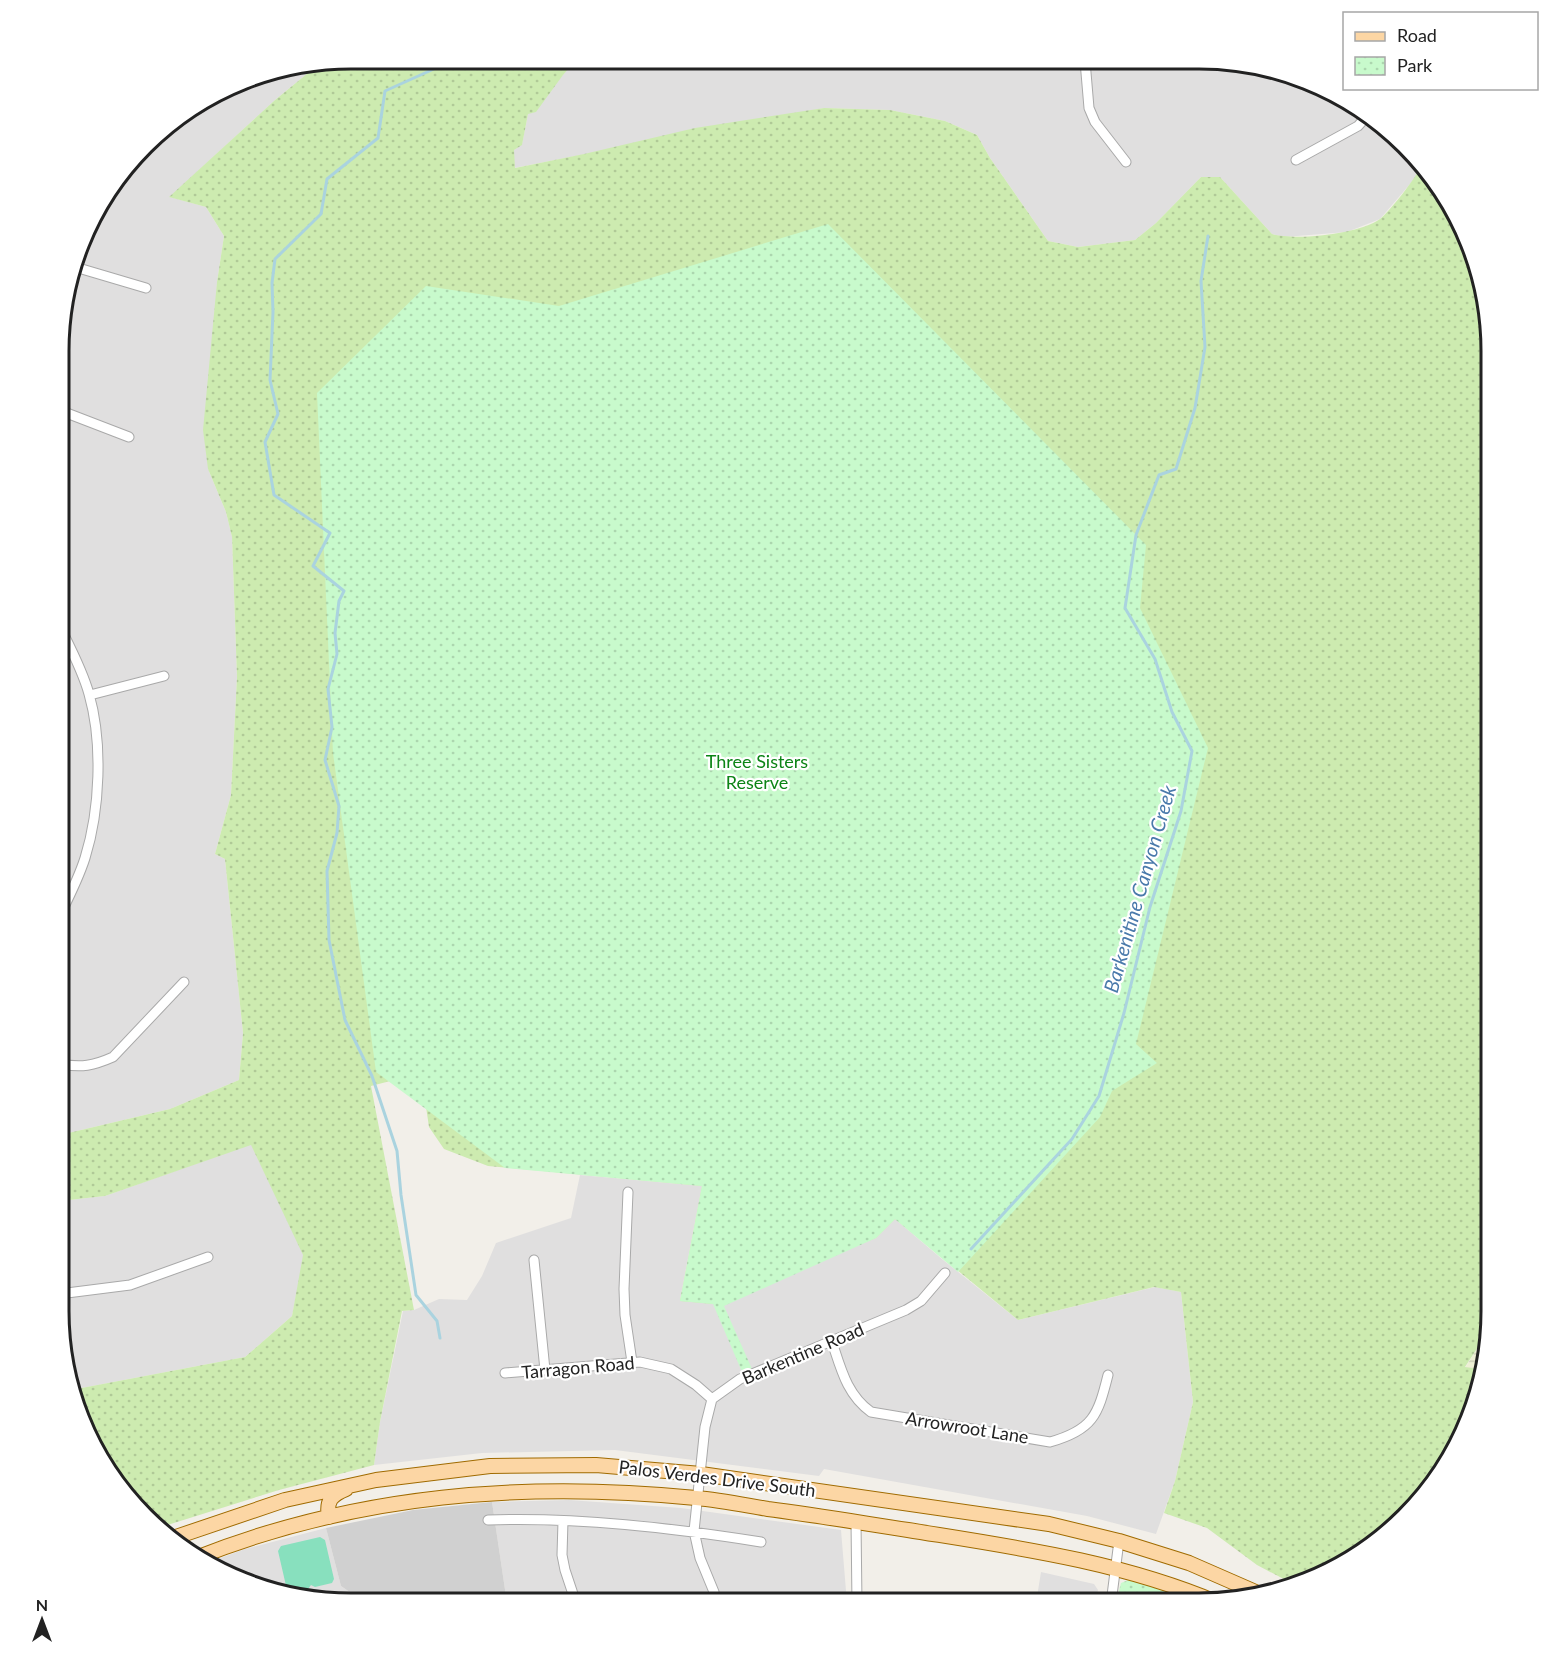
<svg xmlns="http://www.w3.org/2000/svg" width="1550" height="1662" font-family="Lato,sans-serif">
<defs>
<pattern id="farmland-rules" width="6" height="5" patternUnits="userSpaceOnUse" patternTransform="scale(1.5)"><rect width="6" height="5" fill="#eef0d5"/><path d="M0 2.5h6" fill="none" stroke="#ccceb7"/></pattern>
<pattern id="grass-dots" width="8" height="8" patternUnits="userSpaceOnUse" patternTransform="scale(1.5)"><rect width="8" height="8" fill="#cdebb0"/><path d="M2 2h.1M6 6h.1" fill="none" stroke="#b0c997" stroke-width="1.8" stroke-linecap="round"/></pattern>
<pattern id="park-dots" width="8" height="8" patternUnits="userSpaceOnUse" patternTransform="scale(1.5)"><rect width="8" height="8" fill="#c8facc"/><path d="M2 2h.1M6 6h.1" fill="none" stroke="#acd6af" stroke-width="1.8" stroke-linecap="round"/></pattern>
</defs>
<rect width="100%" height="100%" fill="#f2efe9"/>
<!-- residential -->
<path fill="#e0dfdf" d="M577 59 1236 61 1345 98 1420 168 1416 177 1380 219 1347 232 1284 237 1272 234 1220 177H1201L1156 223 1135 240 1078 247 1048 241 990 158 977 135 945 121 890 110 824 108 514 168V150L522 144 528 114Z
M319 64 275 100 170 197 206 207 224 236 217 282 208 469 226 512 232 537 237 677 231 795 215 854 225 859 243 1033 239 1080 170 1109 60 1135 64 295 98 205 159 131 257 74Z
M251 1144 304 1255 292 1316 245 1357 71 1390 59 1329 60 1201 105 1196Z
M580 1175 702 1186 680 1300 876 1238 895 1219 942 1259 1018 1320 1155 1287 1181 1292 1193 1402 1175 1481 1156 1534 1087 1516 824 1469 819 1476 615 1450 482 1453 374 1465 380 1422 403 1311 414 1310 439 1299 467 1300 482 1276 496 1243 571 1218Z
M569 1500 681 1508 841 1530 847 1603H507L492 1502Z
M326 1528 341 1586 354 1595 356 1603H333L275 1593 204 1564 245 1549Z
M1041 1572 1094 1584 1098 1590 1095 1603H1036Z"/>
<!-- religious -->
<path fill="#d0d0d0" d="M492 1502 507 1603H356L354 1595 341 1586 326 1528 413 1510Z"/>
<!-- farmland -->
<path fill="url(#farmland-rules)" d="M1491 1327 1484 1369 1465 1368Z"/>
<!-- grass -->
<path fill="url(#grass-dots)" d="M351 59H577L563 75 536 112 528 114 522 145 514 150 515 168 584 154 695 128 824 108 890 110 945 121 977 135 990 158 1048 241 1078 247 1135 240 1156 223 1201 177H1220L1272 234C1297 241 1359 234 1380 219 1390 211 1415 179 1420 168L1442 188 1476 257 1491 333V1327L1465 1367 1484 1370 1481 1387 1452 1457 1419 1504 1362 1554 1297 1586 1257 1565 1207 1528 1164 1513 1175 1481 1193 1402 1181 1292 1154 1287 1018 1320 895 1219 876 1238 713 1304 680 1301 702 1186 488 1166 444 1149 429 1127 421 1073 371 1086 414 1310 402 1311 380 1422 374 1465 279 1490 158 1528 108 1474 74 1405 71 1390 245 1357 292 1316 303 1255 251 1145 105 1196 60 1201V1135L170 1109 239 1080 243 1033 225 859 215 854 231 795 237 677 232 537 226 512 208 469 203 430 217 282 224 236 206 207 169 197 275 100 319 64Z"/>
<!-- park -->
<path fill="url(#park-dots)" d="M828 224 1146 545 1140 608 1208 748 1136 1044 1157 1063 1112 1091 1100 1117 958 1272 895 1219 876 1238 724 1306 752 1369 742 1372 713 1304 680 1301 702 1186 505 1168 376 1072 333 753 317 393 426 286 559 306Z
M1131 1579 1190 1600 1196 1603H1116L1121 1583Z"/>
<!-- pitch -->
<path fill="#88e0be" d="M320 1537 325 1540 334 1579 332 1583 315 1587 311 1585 308 1589 291 1592 287 1590 278 1551 281 1546Z"/>
<g fill="none" stroke-linecap="round" stroke-linejoin="round">
<!-- stream -->
<path stroke="#aad3df" stroke-width="3" d="M971 1249 1072 1139 1099 1096 1124 1013 1150 907 1181 811 1192 751 1172 712 1155 659 1125 608 1136 535 1159 475 1176 469 1195 408 1205 347 1201 281 1208 236
M440 1338 437 1321 416 1295 401 1195 397 1151 372 1076 345 1020 329 940 327 871 337 833 339 806 325 760 332 727 328 689 337 654 335 633 339 601 344 591 313 566 330 533 274 495 265 442 278 414 270 380 273 312 272 283 275 259 321 214 327 179 378 138 385 91 456 59"/>
<defs>
<path id="minor" d="M1085 61 1089 108 1095 122 1126 162
M1296 160 1358 126 1366 117
M75 267 146 288
M64 412 129 437
M90 695 164 676
M61 913C70 895 79 877 85 858 100 810 103 743 89 694 83 672 72 651 62 631
M60 1063C80 1069 95 1065 113 1057L184 982
M628 1192 624 1289 625 1315 632 1362
M534 1260 545 1370
M59 1294 130 1285 208 1257
M832 1342C841 1369 847 1395 871 1412L1050 1442C1093 1430 1098 1415 1108 1375
M505 1373 640 1362 671 1369 696 1385 712 1399
M488 1520C579 1517 672 1528 761 1542
M563 1521 562 1555 565 1570 576 1603
M856 1522 857 1603
M716 1603 714 1592 700 1558 694 1531 705 1427 712 1399 740 1379 906 1310 921 1301 945 1273
M1111 1603 1119 1541"/>
<path id="primary" d="M329 1517C326 1501 331 1495 346 1489
M170 1539 285 1500 376 1480 490 1466 596 1465 701 1474 1049 1524 1119 1541 1189 1563 1260 1594
M196 1558C357 1494 525 1481 696 1498 720 1500 744 1505 768 1509 815 1515 862 1523 908 1530 1013 1547 1119 1561 1218 1603"/>
</defs>
<!-- minor casing -->
<use href="#minor" stroke="#a9a9a9" stroke-width="11"/>
<!-- primary casing -->
<use href="#primary" stroke="#a06b00" stroke-width="16"/>
<!-- minor -->
<use href="#minor" stroke="#fff" stroke-width="9"/>
<!-- primary -->
<use href="#primary" stroke="#fcd6a4" stroke-width="14"/>
</g>
<g text-anchor="middle" stroke-width="4.5" stroke-linejoin="round" paint-order="stroke">
<!-- park labels -->
<g font-size="18" fill="#0c8416" stroke="#fff">
<text x="757" y="768">Three Sisters<tspan x="757" dy="21">Reserve</tspan></text>
</g>
<!-- street labels -->
<g font-size="18" fill="#222" stroke="#fff">
<text transform="translate(803 1354) rotate(-23)" y="6">Barkentine Road</text>
<text transform="translate(578 1368) rotate(-5)" y="6">Tarragon Road</text>
<text transform="translate(967 1428) rotate(9)" y="6">Arrowroot Lane</text>
<text transform="translate(717 1479) rotate(7)" y="6">Palos Verdes Drive South</text>
</g>
<!-- water labels -->
<g font-size="20" font-style="italic" fill="#4a7aab" stroke="#fff">
<text transform="translate(1140 889) rotate(-74)" y="7">Barkenitine Canyon Creek</text>
</g>
</g>
<!-- crop -->
<path d="M0 0H1550V1662H0ZM351 69H1199A282 282 0 0 1 1481 351V1311A282 282 0 0 1 1199 1593H351A282 282 0 0 1 69 1311V351A282 282 0 0 1 351 69Z" fill="#fff" fill-rule="evenodd"/>
<path fill="none" stroke="#222" stroke-width="3" d="M351 69H1199A282 282 0 0 1 1481 351V1311A282 282 0 0 1 1199 1593H351A282 282 0 0 1 69 1311V351A282 282 0 0 1 351 69Z"/>
<!-- legend -->
<rect x="1343" y="12" width="195" height="78" fill="#ffffff" stroke="#a7a7a7" stroke-width="1.5"/>
<rect x="1355" y="32" width="30" height="9" fill="#fcd6a4" stroke="#a7a7a7" stroke-width="1.5"/>
<text x="1397" y="42" font-size="18" fill="#222222">Road</text>
<rect x="1355" y="57" width="30" height="18" fill="url(#park-dots)" stroke="#a7a7a7" stroke-width="1.5"/>
<text x="1397" y="72" font-size="18" fill="#222222">Park</text>
<!-- north arrow -->
<g transform="translate(42 1620)" stroke="#ffffff" stroke-width="4.5" paint-order="stroke">
<path d="M0-4.5L10 22L0 15L-10 22Z" fill="#222222"/>
<text y="-9" font-size="16" font-weight="bold" text-anchor="middle" fill="#222222">N</text>
</g>
</svg>
